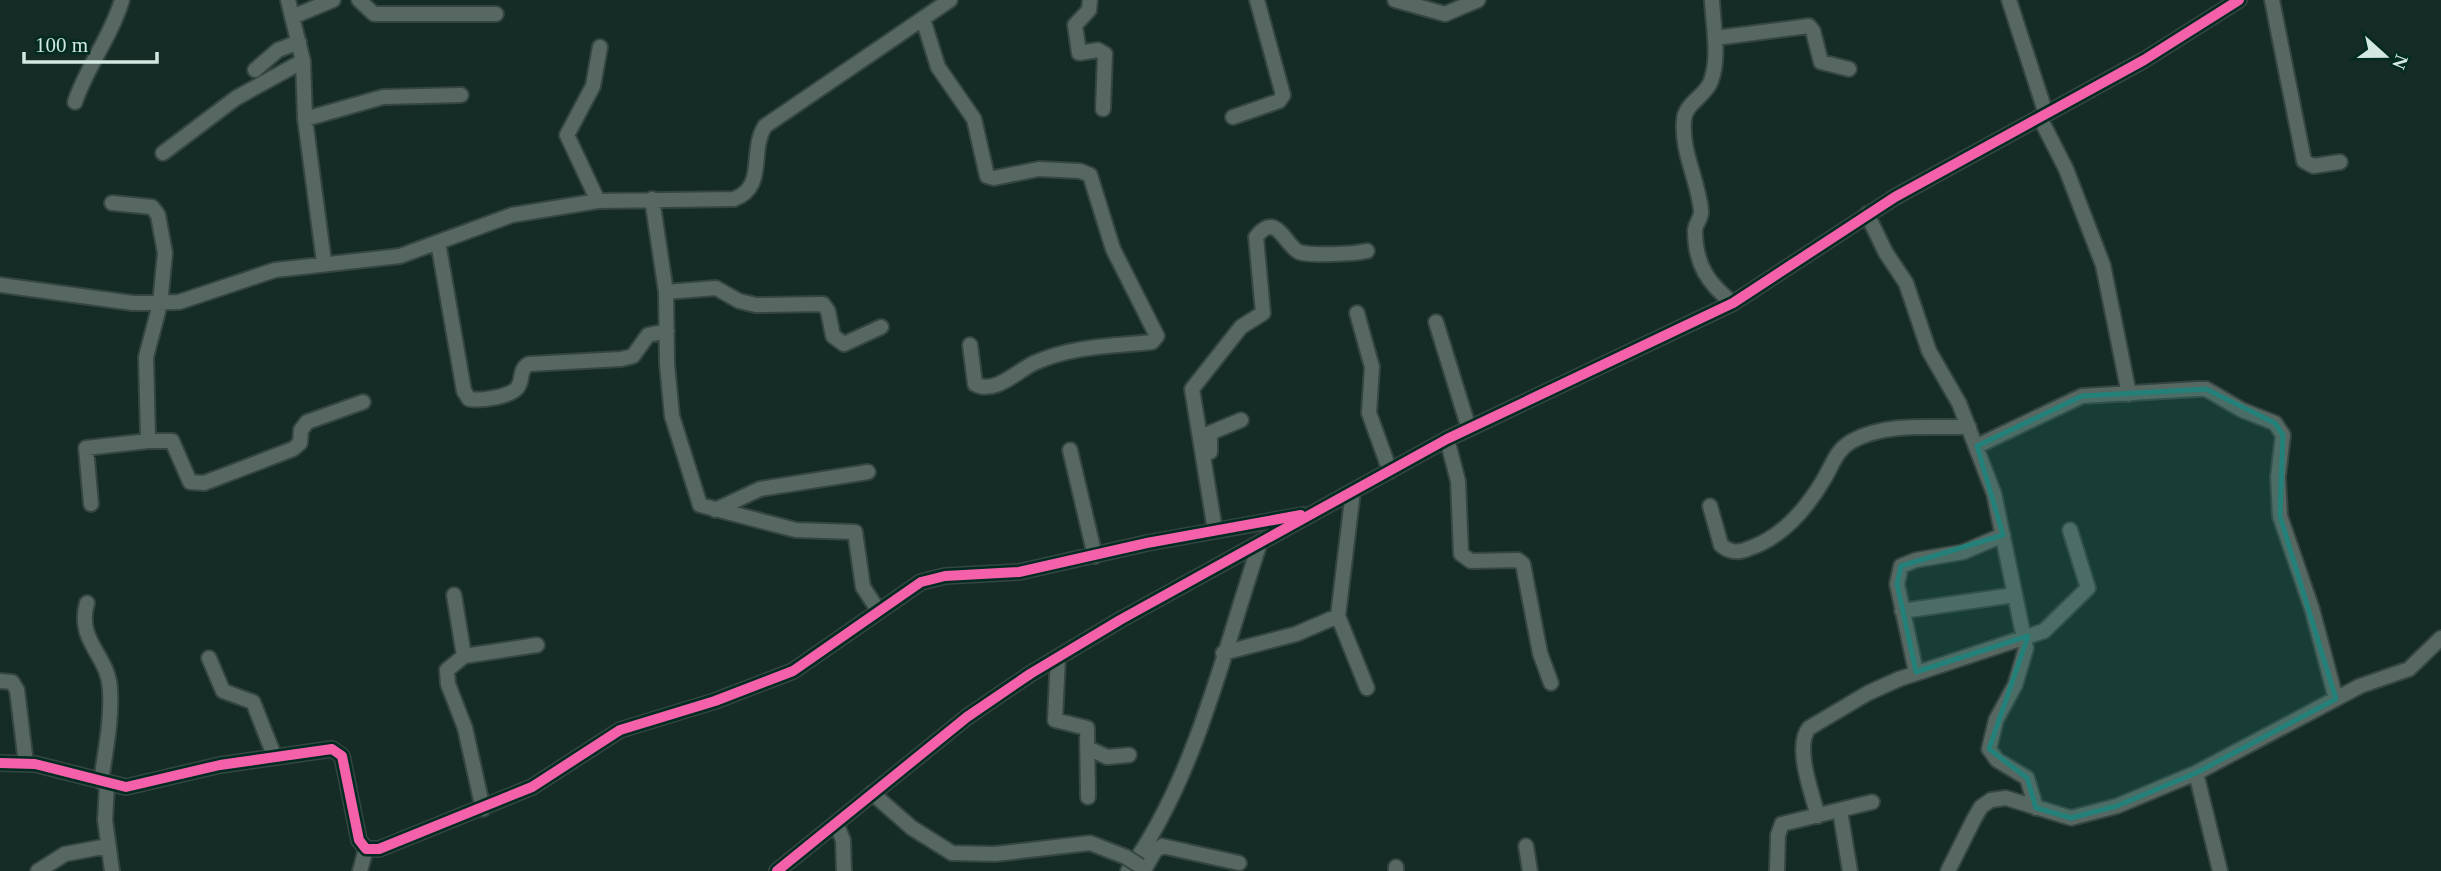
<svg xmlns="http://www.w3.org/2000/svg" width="2441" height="871" font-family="'Times New Roman',serif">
<rect width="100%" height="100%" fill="#152c26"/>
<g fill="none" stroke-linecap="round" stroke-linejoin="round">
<defs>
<path id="minor" d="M288 0 303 61 305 119 324 262
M359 0 374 14H496
M1090 0 1089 10 1075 25 1079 53 1098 50 1105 54 1103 109
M1395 0 1445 14 1478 0
M1712 0C1713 25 1720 56 1711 81 1706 96 1685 103 1684 120 1681 151 1698 180 1701 210 1702 218 1696 222 1695 230 1695 264 1708 284 1733 303
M2009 0 2046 114
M2272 0 2304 161 2313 166 2340 162
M292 17 333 0
M923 19 938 67 974 119 987 176 994 178 1039 169 1080 171 1090 175 1113 249 1157 336 1152 342C1112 346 1071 346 1034 363 1017 371 995 395 975 384L970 345
M1715 38 1809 26 1813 31 1821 62 1849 69
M255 70 278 50 299 42
M75 102C87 66 111 37 122 0
M1233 117 1279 101 1283 95 1257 0
M2040 118 2066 169 2103 265 2129 394
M305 119 383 97 461 95
M163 153 236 98 303 61
M652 199 666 292 667 364 672 416 700 505 796 530 855 532 863 587 878 610
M598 201 567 135 593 86 600 47
M112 203 152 207 158 215 165 253 160 304 146 357 148 438V441H172L190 482 204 483 293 449 300 443 301 430 307 422 363 402
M1867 214 1886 253 1906 283 1929 351 1959 403 1994 494 2026 648 2015 685 1996 720 1989 749 1997 760 2027 778 2036 808
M438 242 464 391 469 399C480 401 510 397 517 388 524 380 518 370 529 364L621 359 633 356 648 335 667 331
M0 285 133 303 179 302 275 270 400 256 512 215 598 201 734 199C767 187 749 151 765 126L950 0
M666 292 716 288 739 301 756 305 823 304 828 311 833 336 844 344 881 327
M1357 313 1372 367 1369 413 1390 471
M1436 322 1469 429
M1447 439 1458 481 1461 554 1471 561 1518 560 1523 564 1540 653 1551 683
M1977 446 2082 396 2198 389H2206L2242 410 2275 423 2283 435 2278 477 2280 516 2312 609 2336 699
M1070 450 1095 556
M1210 452V433L1241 420
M91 504 86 448 148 441
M1710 506 1721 545C1730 553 1739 553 1750 548 1782 537 1807 508 1824 479 1833 464 1836 450 1852 441 1887 422 1930 428 1969 427
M715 510 760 489 868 472
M1215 530 1192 389 1241 327 1263 313 1256 237C1277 210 1285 246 1299 252 1311 256 1353 254 1367 251
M454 595 464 656
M87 603C76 642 109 655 110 690 112 721 105 752 101 782
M1902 611 2014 595
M1338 616 1367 688
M1223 653 1296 634 1338 616 1353 491
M1058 657 1055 720 1087 728 1088 797
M209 658 223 691 253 702 274 755
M1916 672 1897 584 1901 566 1916 560 1963 552 2003 535
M0 681 12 682 17 690 26 763
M1090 749 1107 757 1129 755
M0 763 35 764 126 787 220 765 332 749 342 756 359 840 366 849H379L532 787 620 730 715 701 793 671 921 582 945 576 1019 572 1147 543 1303 515
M2196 773 2220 871
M107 784 105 820 112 871
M872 793 912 828 952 853 995 854 1090 843 1126 857
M483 809 465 728 448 684 447 670 464 656 537 645
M1840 811 1850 871
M1818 816C1812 794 1794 746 1809 728L1868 693 1899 679 2044 631 2088 588 2070 530
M836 823 843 840 844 871
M1526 846 1530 871
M1396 867V871
M1144 870 1155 851 1162 846 1239 863
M38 871 65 854 108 846
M360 871 366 849
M777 871 967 717 1030 674 1120 620 1447 439 1733 303 1895 197 2144 60 2239 0
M1128 871C1195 780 1224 650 1260 543
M1777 871 1778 835 1782 824 1872 802
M1948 871 1974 819 1981 807 1991 800 2006 798 2071 818 2117 806 2196 773 2360 686 2409 669 2441 638"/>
</defs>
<!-- minor casing -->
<use href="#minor" stroke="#354642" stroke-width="18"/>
<!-- minor -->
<use href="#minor" stroke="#576762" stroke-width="14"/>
<defs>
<path id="minor-bridge" d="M1126 857 1140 866"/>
</defs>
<!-- minor-bridge casing -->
<use href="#minor-bridge" stroke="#354642" stroke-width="18" stroke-linecap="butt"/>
<!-- minor-bridge -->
<use href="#minor-bridge" stroke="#576762" stroke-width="14"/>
<defs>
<path id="cycleway" d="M0 763 35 764 126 787 220 765 332 749 342 756 359 840 366 849H379L532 787 620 730 715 701 793 671 921 582 945 576 1019 572 1147 543 1301 515
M777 871 967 717 1030 674 1120 620 1447 439 1733 303 1895 197 2144 60 2239 0"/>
</defs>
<!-- cycleway casing -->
<use href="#cycleway" stroke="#012b21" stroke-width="15"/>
<!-- cycleway -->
<use href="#cycleway" stroke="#f560ab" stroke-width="10"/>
</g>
<!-- marked area -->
<path fill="#238179" fill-opacity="0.2" stroke="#238179" stroke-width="5" stroke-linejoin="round" d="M2206 389 2275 423 2283 435 2280 516 2336 699 2196 773 2117 806 2071 818 2036 808 2027 778 1989 749 2028 636 1916 672 1897 584 1901 566 2003 535 1977 446 2082 396Z"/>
<!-- north arrow -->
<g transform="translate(2385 56) rotate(111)" stroke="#012b21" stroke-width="5" paint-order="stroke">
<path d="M0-5L12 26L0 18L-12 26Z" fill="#d3e8e0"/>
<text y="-10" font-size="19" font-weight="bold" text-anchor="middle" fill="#d3e8e0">N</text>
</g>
<!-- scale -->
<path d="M24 52v10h133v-10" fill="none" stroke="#d3e8e0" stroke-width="3.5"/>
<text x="35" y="52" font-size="21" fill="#d3e8e0" stroke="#012b21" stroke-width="5" paint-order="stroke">100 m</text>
</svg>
